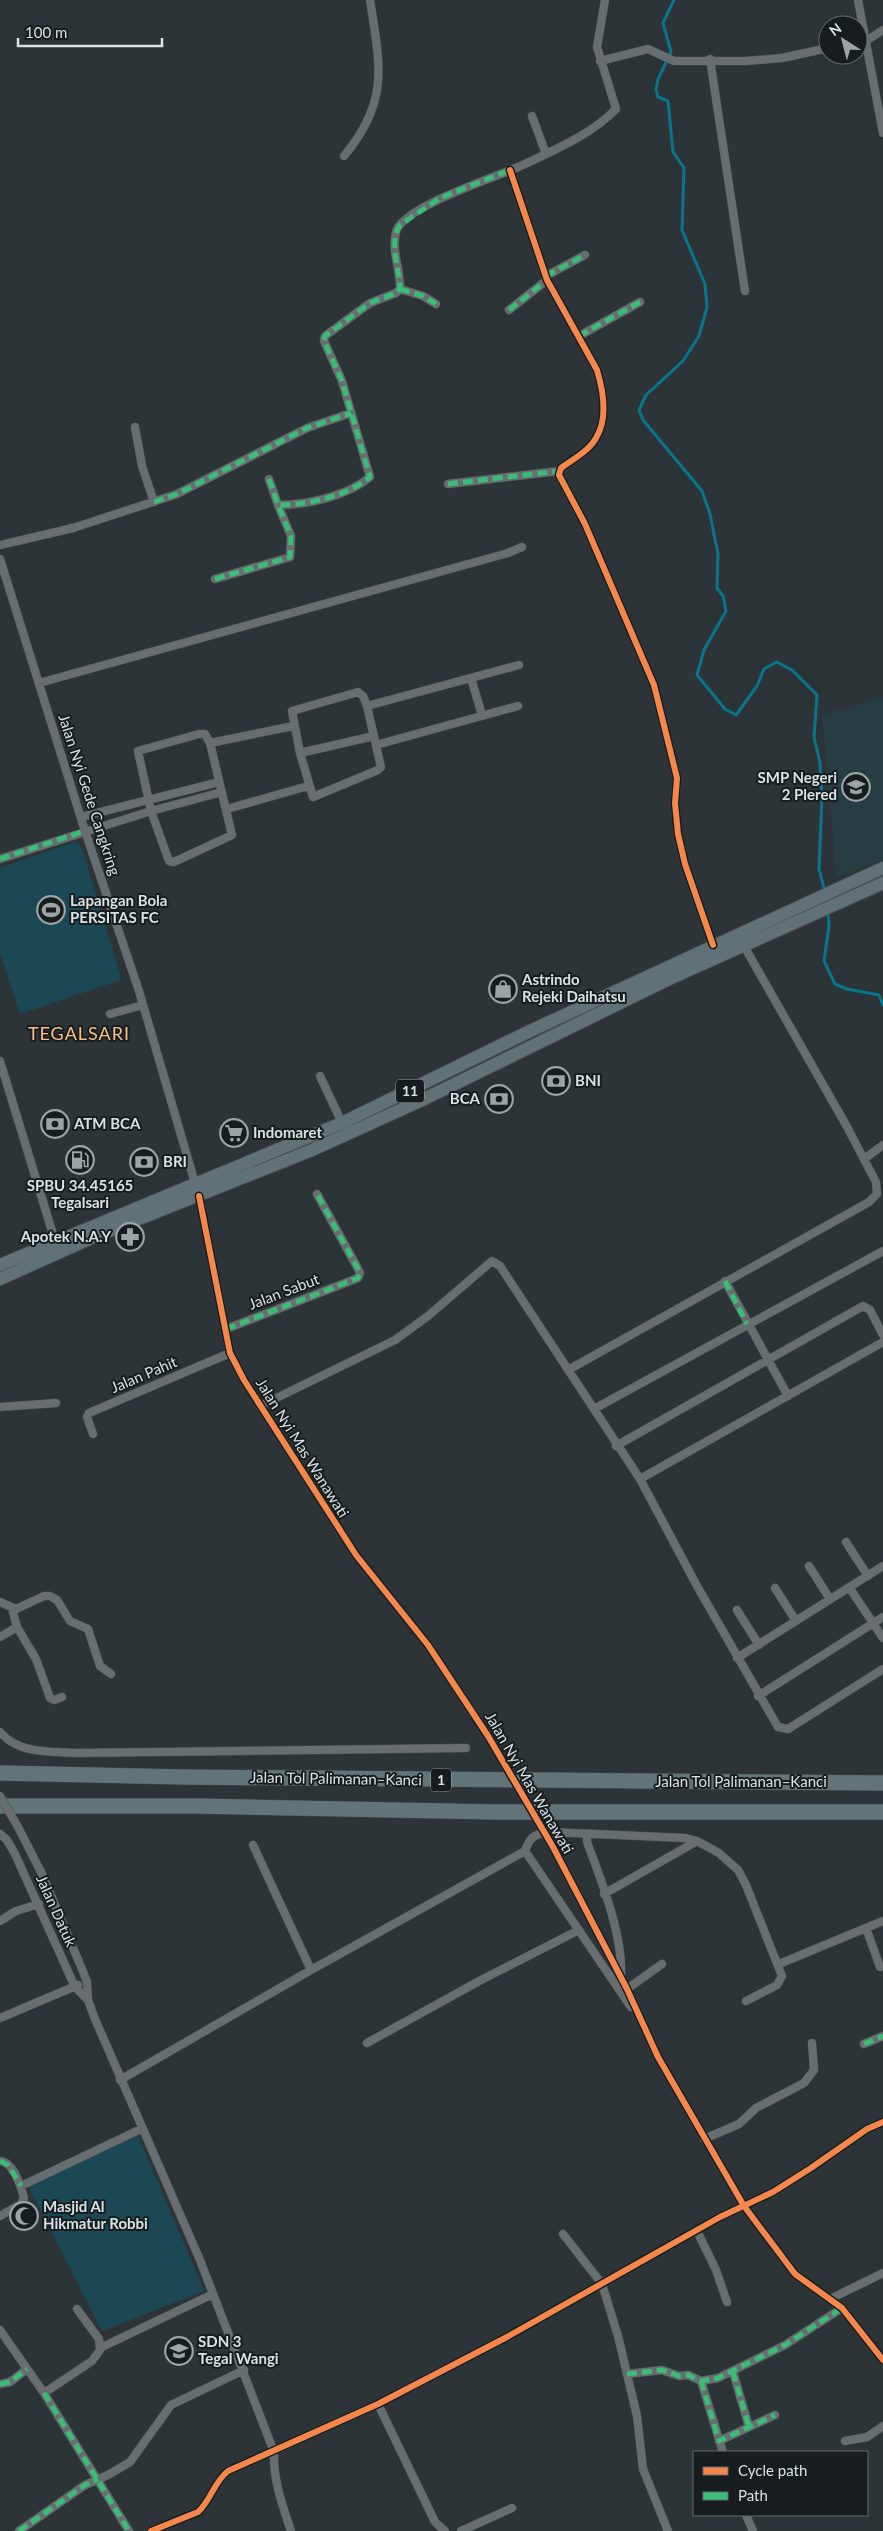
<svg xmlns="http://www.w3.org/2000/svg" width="883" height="2531" font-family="Lato,sans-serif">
<rect width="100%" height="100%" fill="#2c3437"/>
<!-- built -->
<path fill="#283d42" d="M883 697V860L837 877 822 715Z"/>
<!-- green -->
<path fill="#1b4854" d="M74 842 79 844 82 848 121 978 118 981 20 1014 0 953V868Z
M137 2133 204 2291 102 2331 27 2184Z"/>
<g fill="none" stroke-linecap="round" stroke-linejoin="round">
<!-- stream -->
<path stroke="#07768c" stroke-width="3" d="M674 0 663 23 671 52 658 79 656 89 658 97 668 101 673 152 684 168 682 230 705 284 707 307 699 336 683 361 646 395 639 410 643 420 702 491 710 514 718 554 717 588 723 596 726 611 704 650 697 675 725 709 736 715 757 686 764 669 777 662 792 670 817 695 814 737 820 763 822 796 819 869 825 892
M828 911 829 926 824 961 835 984 847 989 879 995 883 1005"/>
<defs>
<path id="minor" d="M858 0 883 133
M858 42 866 41 883 30
M710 59 745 291
M600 61 648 49 674 61H746L782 58 828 48
M532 116 546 154
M344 156C390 101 380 65 370 0
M510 170 547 280 597 370C603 390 608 419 596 438 589 451 572 460 561 468L559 475 585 524 654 685 677 778 675 803 678 834 685 864 713 945
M546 276 585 255
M400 289 423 296 436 304
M509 310 547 280
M579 336 640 302
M135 427 142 466 154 502
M269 479 278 505C308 505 347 496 370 477L342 381 324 341 325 336 370 303 396 293 400 289C401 271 391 251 396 232 402 206 501 176 525 164 556 149 592 134 616 109L597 47 605 0
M448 484 559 471
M0 545 73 528 177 494 307 428 351 413
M0 559 85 831 139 991 195 1183
M215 579 290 557 291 536 278 505
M471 678 482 715
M39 683 508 553 522 547
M358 692 363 696 367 706 381 767 378 770 313 797 300 753 292 711Z
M367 706 519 665
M210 743 205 734H199L138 751 151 811 169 861 174 862 232 835 210 743 293 726
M376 745 518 706
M300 753 374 736
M227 809 308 786
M81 817 219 782
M0 859 151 811 222 792
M110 1014 143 1005
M0 1061 55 1241
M320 1076 342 1123
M864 1159 883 1145
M199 1196 230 1353 244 1380 356 1555 428 1645 488 1736
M725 1281 788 1396
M226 1329 358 1278 360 1273 357 1267 317 1194
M568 1370 869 1202 877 1194 876 1182 846 1125 744 946
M260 1406 395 1340 428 1316 492 1261 500 1266 594 1409 883 1251
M0 1407 56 1403
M594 1409 640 1479 883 1342
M93 1434 87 1417 89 1413 230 1353
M616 1446 863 1306 870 1310 883 1335
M640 1479 697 1586 778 1727 788 1729 883 1669
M846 1542 868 1576
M809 1566 830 1599
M849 1587 883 1638
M775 1588 796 1621
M0 1602 16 1609 44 1596H50L57 1600 70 1621 88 1629 100 1666 111 1674
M737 1610 759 1645
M17 1627 36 1659 50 1698 54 1700 62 1697
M0 1637 17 1627 12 1608
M737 1658 883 1566
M758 1696 883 1617
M0 1732C19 1754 47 1751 74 1753L466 1748
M18 1827 42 1874 82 1969 87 1982 88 2000 95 2019 200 2260 274 2452C273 2480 282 2504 291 2531
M0 1834 7 1840 15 1854 75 1987 88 2000
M587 1835V1842C601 1879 623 1936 621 1975
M253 1845 311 1970
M553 1847 627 1989 658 2057 744 2206 795 2274 842 2308 883 2360
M525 1851 631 2007
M604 1894 697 1841
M0 1921 16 1911 39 1904
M866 1928 883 1921
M779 1964 866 1928 880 1967
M627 1989 662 1964
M0 2018 78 1985
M367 2043 481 1980 579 1930
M864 2044 883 2036
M120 2080 311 1970 525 1851C530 1836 535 1834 550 1832L685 1838 697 1841 719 1853 738 1870 746 1885 782 1976 777 1985 746 2001
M704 2139 739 2124 756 2108 804 2083 814 2070 812 2043
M0 2161C14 2162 21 2187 24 2198L21 2204 0 2216
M21 2186 141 2129
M697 2231 716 2270 727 2302
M563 2234 602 2284 618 2336 637 2416 643 2469 668 2531
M830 2299 883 2273
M0 2330 44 2393 129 2531
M100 2348 213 2294
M733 2372 749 2427
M627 2374 662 2370 679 2376 688 2375 701 2381 718 2378 785 2345 842 2308
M701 2381 723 2452
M0 2384 10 2382 27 2369
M44 2393 92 2361 100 2350 99 2339 77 2309
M378 2404 435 2522 445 2531
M719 2441 775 2415
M845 2441 867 2437 883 2426
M746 2515 753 2531
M19 2531 85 2485 108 2475 130 2462 171 2405 244 2370
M151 2531 198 2512C211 2500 214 2482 228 2471L378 2404 507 2337 720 2217 773 2192 811 2168 867 2129 883 2122
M461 2531 512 2508"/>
<path id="trunk" d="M0 1265 342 1123 530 1031 883 868
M0 1279 91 1238 312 1150 420 1101 671 978 883 883"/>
<path id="motorway" d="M0 1773 183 1777 883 1783
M0 1806H196L496 1812H883"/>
</defs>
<!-- minor casing -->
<use href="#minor" stroke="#484f51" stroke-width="9"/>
<!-- trunk casing -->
<use href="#trunk" stroke="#484f51" stroke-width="14"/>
<!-- motorway casing -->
<use href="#motorway" stroke="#484f51" stroke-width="16"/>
<!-- minor -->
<use href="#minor" stroke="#686e70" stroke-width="8"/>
<!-- trunk -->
<use href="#trunk" stroke="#627175" stroke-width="12"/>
<!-- motorway -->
<use href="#motorway" stroke="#627478" stroke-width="15"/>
<defs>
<path id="minor-bridge" d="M488 1736 553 1847
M0 1796 18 1827"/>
</defs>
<!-- minor-bridge casing -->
<use href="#minor-bridge" stroke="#484f51" stroke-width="9" stroke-linecap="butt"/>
<!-- minor-bridge -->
<use href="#minor-bridge" stroke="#686e70" stroke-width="8"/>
<!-- quiet -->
<path stroke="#3abd76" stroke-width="5" stroke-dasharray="10 5" stroke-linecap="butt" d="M546 276 585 255
M400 289 423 296 436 304
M509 310 547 280
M579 336 640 302
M269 479 278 505C308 505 347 496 370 477L342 381 324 341 325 336 370 303 396 293 400 289C400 268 388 244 400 225L440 198 510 170 511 173
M448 484 559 471
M154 502 177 494 307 428 351 413
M215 579 290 557 291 536 278 505
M0 859 85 831
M725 1281 747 1324
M226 1329 358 1278 360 1273 357 1267 317 1194
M864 2044 883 2036
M0 2161 8 2165 21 2186
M733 2372 749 2427
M627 2374 662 2370 679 2376 688 2375 701 2381 718 2378 785 2345 842 2308
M701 2381 719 2441 775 2415
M0 2384 10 2382 27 2369
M44 2393 129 2531
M19 2531 85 2485 98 2479"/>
<defs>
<path id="cycleway" d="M510 170 547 280 597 370C603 390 608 419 596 438 589 451 572 460 561 468L559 475 585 524 654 685 677 778 675 803 678 834 685 864 713 945
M199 1196 230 1353 244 1380 356 1555 428 1645 488 1736 553 1847 627 1989 658 2057 744 2206 795 2274 842 2308 883 2360
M151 2531 198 2512C211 2500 214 2482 228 2471L378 2404 507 2337 720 2217 773 2192 811 2168 867 2129 883 2122"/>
</defs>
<!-- cycleway casing -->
<use href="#cycleway" stroke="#171d1f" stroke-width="9"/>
<!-- cycleway -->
<use href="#cycleway" stroke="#f5874c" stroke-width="6"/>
</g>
<!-- icons -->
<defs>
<symbol id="school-ring" viewBox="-11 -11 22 22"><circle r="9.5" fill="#171d1f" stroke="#9ca4a7" stroke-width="1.5"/><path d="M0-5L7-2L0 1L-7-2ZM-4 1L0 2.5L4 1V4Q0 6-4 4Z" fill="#9ca4a7"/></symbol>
<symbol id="stadium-ring" viewBox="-11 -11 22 22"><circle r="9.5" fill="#171d1f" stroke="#9ca4a7" stroke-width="1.5"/><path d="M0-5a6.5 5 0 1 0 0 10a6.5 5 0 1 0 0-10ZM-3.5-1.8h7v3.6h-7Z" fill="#9ca4a7"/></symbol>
<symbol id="shop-ring" viewBox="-11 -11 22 22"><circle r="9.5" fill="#171d1f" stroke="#9ca4a7" stroke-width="1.5"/><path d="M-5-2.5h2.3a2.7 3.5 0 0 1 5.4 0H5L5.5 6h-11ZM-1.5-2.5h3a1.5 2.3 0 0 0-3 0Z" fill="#9ca4a7"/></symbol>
<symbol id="bank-ring" viewBox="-11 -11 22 22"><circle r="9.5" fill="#171d1f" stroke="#9ca4a7" stroke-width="1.5"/><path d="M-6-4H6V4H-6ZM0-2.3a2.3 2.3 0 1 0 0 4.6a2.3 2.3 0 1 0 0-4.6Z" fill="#9ca4a7"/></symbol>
<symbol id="supermarket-ring" viewBox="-11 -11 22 22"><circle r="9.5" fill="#171d1f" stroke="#9ca4a7" stroke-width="1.5"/><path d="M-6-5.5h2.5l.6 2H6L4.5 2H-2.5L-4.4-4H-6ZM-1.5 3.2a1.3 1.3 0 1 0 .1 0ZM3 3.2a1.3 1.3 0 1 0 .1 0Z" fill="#9ca4a7"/></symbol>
<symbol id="fuel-ring" viewBox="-11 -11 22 22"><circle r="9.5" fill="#171d1f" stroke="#9ca4a7" stroke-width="1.5"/><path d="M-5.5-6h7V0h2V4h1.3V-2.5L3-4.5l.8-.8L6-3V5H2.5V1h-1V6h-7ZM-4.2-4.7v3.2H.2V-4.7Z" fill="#9ca4a7"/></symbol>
<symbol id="pharmacy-ring" viewBox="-11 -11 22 22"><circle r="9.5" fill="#171d1f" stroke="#9ca4a7" stroke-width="1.5"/><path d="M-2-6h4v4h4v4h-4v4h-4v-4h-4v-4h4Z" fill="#9ca4a7"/></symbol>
<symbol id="mosque-ring" viewBox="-11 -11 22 22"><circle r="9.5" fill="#171d1f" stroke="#9ca4a7" stroke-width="1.5"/><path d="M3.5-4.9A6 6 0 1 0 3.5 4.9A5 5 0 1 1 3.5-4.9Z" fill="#9ca4a7"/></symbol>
</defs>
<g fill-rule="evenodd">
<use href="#school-ring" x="840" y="771" width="32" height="32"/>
<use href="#stadium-ring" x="35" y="894" width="32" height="32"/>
<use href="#shop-ring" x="487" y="973" width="32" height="32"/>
<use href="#bank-ring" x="540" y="1065" width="32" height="32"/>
<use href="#bank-ring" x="483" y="1083" width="32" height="32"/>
<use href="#bank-ring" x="39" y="1108" width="32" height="32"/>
<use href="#supermarket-ring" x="218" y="1117" width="32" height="32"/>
<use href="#fuel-ring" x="64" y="1144" width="32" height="32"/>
<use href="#bank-ring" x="128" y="1146" width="32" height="32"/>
<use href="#pharmacy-ring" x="114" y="1221" width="32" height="32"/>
<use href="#mosque-ring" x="8" y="2200" width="32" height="32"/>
<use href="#school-ring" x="163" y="2335" width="32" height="32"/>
</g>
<g text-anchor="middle" stroke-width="4" stroke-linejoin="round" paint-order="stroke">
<!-- shield labels -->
<g fill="#171d1f" stroke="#9ea6a8" stroke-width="1">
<rect x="396" y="1079.5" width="28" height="23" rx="4"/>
<rect x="431" y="1768.5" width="20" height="23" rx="4"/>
</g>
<g font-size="14" font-weight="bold" fill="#d8e1e3">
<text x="410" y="1096">11</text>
<text x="441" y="1785">1</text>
</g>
<!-- poi labels -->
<g font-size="15" font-weight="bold" fill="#d8e1e3" stroke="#171d1f" text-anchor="start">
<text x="837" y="783" text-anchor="end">SMP Negeri<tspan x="837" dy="17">2 Plered</tspan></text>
<text x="70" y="906">Lapangan Bola<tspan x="70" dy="17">PERSITAS FC</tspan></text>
<text x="522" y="985">Astrindo<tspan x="522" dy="17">Rejeki Daihatsu</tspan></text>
<text x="575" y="1086">BNI</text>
<text x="480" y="1104" text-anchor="end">BCA</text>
<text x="74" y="1129">ATM BCA</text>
<text x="253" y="1138">Indomaret</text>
<text x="163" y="1167">BRI</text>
<text x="80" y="1191" text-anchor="middle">SPBU 34.45165<tspan x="80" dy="17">Tegalsari</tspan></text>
<text x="111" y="1242" text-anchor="end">Apotek N.A.Y</text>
<text x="43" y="2212">Masjid Al<tspan x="43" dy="17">Hikmatur Robbi</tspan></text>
<text x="198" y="2347">SDN 3<tspan x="198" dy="17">Tegal Wangi</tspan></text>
</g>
<!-- street labels -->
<g font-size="15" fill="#d8e1e3" stroke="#171d1f">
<text transform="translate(89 795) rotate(72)" y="5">Jalan Nyi Gede Cangkring</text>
<text transform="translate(284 1292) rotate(-21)" y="5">Jalan Sabut</text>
<text transform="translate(144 1375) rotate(-23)" y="5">Jalan Pahit</text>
<text transform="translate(302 1448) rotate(58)" y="5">Jalan Nyi Mas Wanawati</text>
<text transform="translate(336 1779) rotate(1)" y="5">Jalan Tol Palimanan–Kanci</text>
<text x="741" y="1787">Jalan Tol Palimanan–Kanci</text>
<text transform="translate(529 1783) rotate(60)" y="5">Jalan Nyi Mas Wanawati</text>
<text transform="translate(56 1911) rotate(66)" y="5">Jalan Datuk</text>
</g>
<!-- quarter labels -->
<g font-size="18" letter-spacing="1" fill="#f8c084" stroke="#171d1f">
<text x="79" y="1040">TEGALSARI</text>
</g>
</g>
<!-- legend -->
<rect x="693" y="2451" width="175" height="65" fill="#171d1f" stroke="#646b6d"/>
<rect x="703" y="2467" width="25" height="8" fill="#f5874c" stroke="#646b6d"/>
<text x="738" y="2476" font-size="15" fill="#d8e1e3">Cycle path</text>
<rect x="703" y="2492" width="25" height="8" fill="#3abd76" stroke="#646b6d"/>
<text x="738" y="2501" font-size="15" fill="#d8e1e3">Path</text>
<!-- north arrow -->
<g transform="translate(843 40) rotate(324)"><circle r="24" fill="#171d1f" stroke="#646b6d"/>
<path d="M0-4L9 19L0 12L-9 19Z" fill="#9ca4a7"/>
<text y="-8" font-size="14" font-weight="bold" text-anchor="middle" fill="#d8e1e3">N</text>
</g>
<!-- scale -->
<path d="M18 38v8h144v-8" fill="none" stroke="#d8e1e3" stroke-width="2.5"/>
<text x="25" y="38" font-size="15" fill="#d8e1e3" stroke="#171d1f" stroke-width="4" paint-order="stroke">100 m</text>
</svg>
